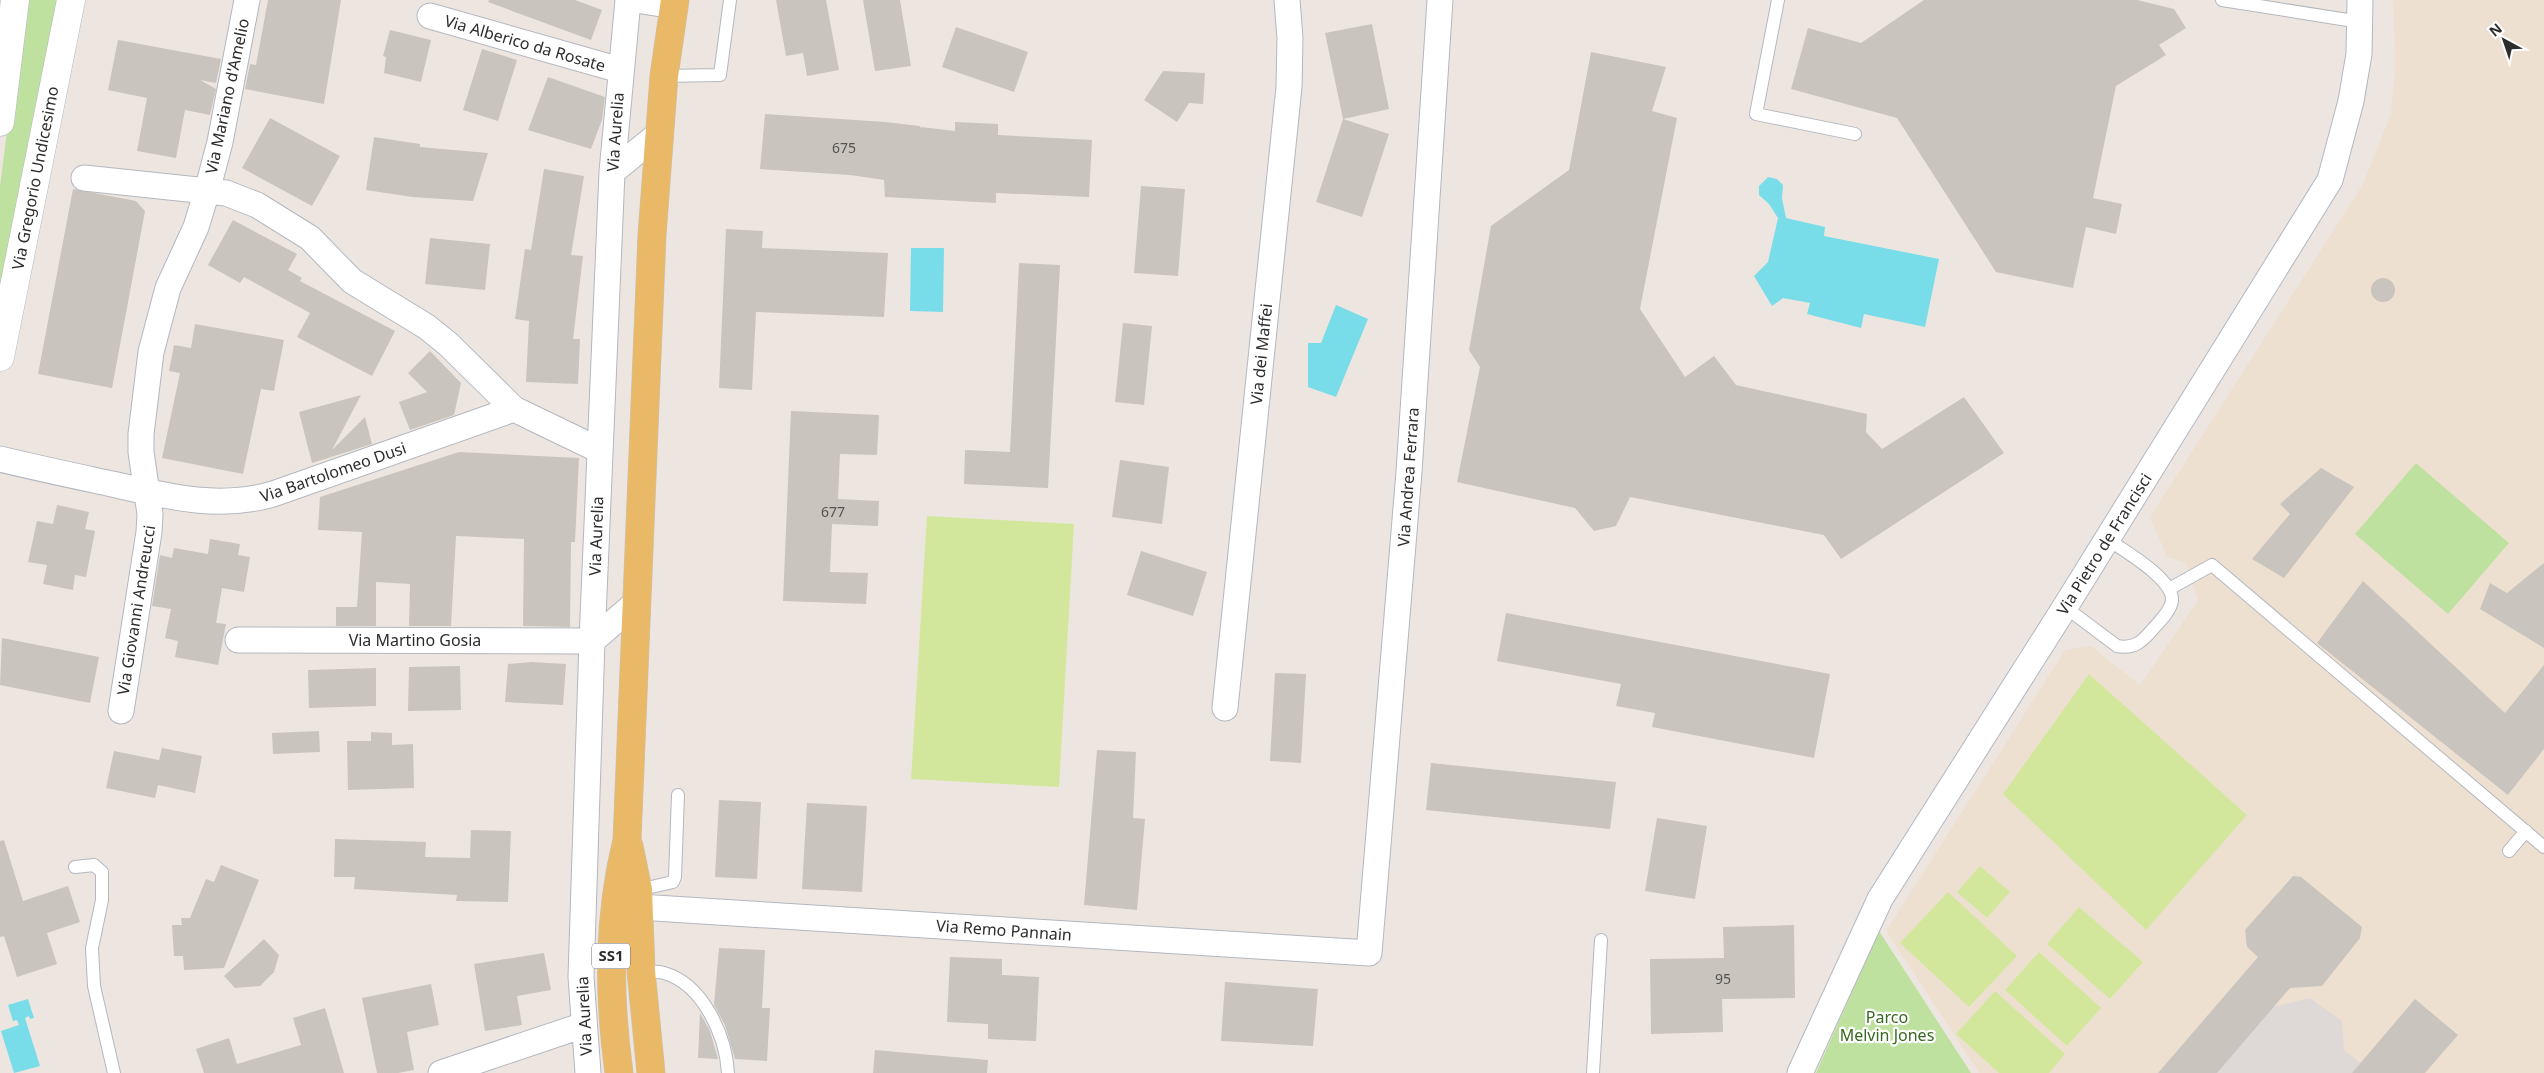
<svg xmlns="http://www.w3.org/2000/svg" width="2544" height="1073" font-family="'Noto Sans',sans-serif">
<rect width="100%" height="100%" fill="#ede6e0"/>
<!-- education -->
<path fill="#eee0d1" d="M2393 0H2544V1073H1979L1886 931 2065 650 2091 646 2140 685 2198 600 2185 562 2167 557 2150 517 2363 184 2391 114 2395 67Z"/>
<!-- green -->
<path fill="#bfe1a0" d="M24 0H59L0 302V186Z
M2416 463 2509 543 2448 614 2355 534Z
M1879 931 1971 1073H1816Z"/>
<!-- pitch -->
<path fill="#d2e79c" d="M927 516 1074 524 1059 787 911 779Z
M2089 674 2247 815 2146 930 2003 794Z
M1980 866 2010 892 1987 918 1957 892Z
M1948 892 2017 956 1969 1007 1900 943Z
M2079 907 2143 962 2110 999 2047 944Z
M2039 952 2101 1008 2067 1046 2005 990Z
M1995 991 2065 1054 2049 1073H1999L1956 1034Z"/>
<!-- plaza -->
<path fill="#ded9d7" d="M2310 998 2342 1021 2344 1050 2361 1063 2352 1073H2216L2272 1007Z"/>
<!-- water -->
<path fill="#79dce9" d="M1768 177 1777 179 1783 185 1782 198 1786 218 1825 227 1824 236 1939 259 1925 327 1864 314 1861 328 1807 314 1810 303 1783 298 1772 306 1754 276 1768 262 1778 218 1769 204 1759 195V186Z
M911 248H944L943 312 910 311Z
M1336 305 1368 319 1336 397 1308 387V343H1321Z
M28 999 34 1018 30 1019 29 1016 25 1018 40 1066 14 1073 1 1031 19 1025 17 1020 13 1021 8 1005Z"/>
<!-- building -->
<path fill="#c9c4be" d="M268 0H341L324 104 245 89 250 64 256 65Z
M489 0H575L602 10 591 40 488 2Z
M776 0H826L839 70 807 76 803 53 786 56Z
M863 0H900L911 66 875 71Z
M1924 0H2137L2174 9 2186 28 2159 45 2166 55 2116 86 2093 198 2122 204 2116 234 2086 227 2073 288 1996 272 1897 118 1791 89 1808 28 1861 43Z
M1372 24 1389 109 1343 119 1325 33Z
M956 27 1028 52 1014 92 942 67Z
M390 30 431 40 421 82 384 73 386 57 383 56Z
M118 40 221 59 216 83 200 80 216 89 210 115 185 110 176 158 137 151 147 98 108 90Z
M482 49 517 60 498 121 463 110Z
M1591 52 1666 67 1652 111 1677 118 1640 309 1685 377 1714 356 1736 385 1867 414 1866 432 1882 449 1964 397 2004 453 1841 559 1824 535 1630 497 1616 526 1594 531 1575 508 1457 482 1480 367 1469 350 1491 226 1569 170Z
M1163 71 1205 73 1203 104 1189 103 1177 122 1144 100Z
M548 77 605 97 602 120 591 149 528 130Z
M765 114 885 122 920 126 921 129V127L955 131V122L998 124V135L1092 140 1089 197 996 193V203L885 197 884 180 850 175 760 169Z
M270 118 340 156 312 206 242 168Z
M1343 119 1389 134 1362 217 1316 202Z
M374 137 420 144V147L488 153 473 201 412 197 366 190Z
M544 169 584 176 571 255 583 256 573 339H580L578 384 526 382 529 321 515 319 525 249 531 250Z
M1141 186 1185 189 1178 276 1134 273Z
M73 189 136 201 145 211 112 388 38 374Z
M233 220 297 254 288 270 302 278 300 281 395 331 372 376 297 337 310 313 244 277 240 283 208 265Z
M726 229 763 231 762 248 888 253 884 317 756 312 752 390 719 388Z
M430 238 490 244 485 290 425 284Z
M1019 263 1060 265 1048 488 964 484 965 450 1010 452Z
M2371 290a12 12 0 1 1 24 0a12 12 0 1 1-24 0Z
M1123 323 1152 326 1144 405 1115 402Z
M195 324 284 340 274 391 261 389 243 474 162 458 180 373 169 371 174 345 191 348Z
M430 351 461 383 454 415 410 430 399 402 427 392 408 373Z
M361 395 332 450 365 417 372 444 312 463 299 412Z
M791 411 879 415 877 455 840 454 838 499 879 501 878 526 832 524 830 572 868 573 866 604 783 601Z
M459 452 579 458 575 542H571L570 627 523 626 524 539 456 536 451 626H409L410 584 376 582V626H336V607H357L362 532 318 530 320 497Z
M1120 460 1169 467 1162 524 1112 517Z
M2321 468 2354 487 2284 578 2252 559 2290 514 2280 504Z
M57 505 89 512 85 529 95 531 86 577 75 575 73 590 43 584 47 565 28 562 37 521 53 524Z
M210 539 240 544 238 555 250 557 244 592 222 588 216 623 226 624 218 665 175 657 178 641 165 638 171 609 152 606 160 555 172 558 174 548 208 554Z
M1141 551 1207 572 1193 616 1127 595Z
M2544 563V648L2480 609 2490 583 2507 593Z
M2363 581 2505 713 2544 665V749L2508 795 2317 643Z
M1506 613 1830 674 1814 758 1652 727 1655 713 1616 706 1621 684 1497 661Z
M2 638 99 657 90 703 0 685Z
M532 662 566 664 563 705 505 702 508 664Z
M460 666 461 710 408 711 409 667Z
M376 668V706L309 708 308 670Z
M1275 673 1306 674 1301 763 1270 761Z
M319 731 320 752 273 754 272 733Z
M371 732 392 733V745L413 744 414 788 348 790 347 741H371Z
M162 748 202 756 195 793 158 785 155 798 106 788 114 751 159 760Z
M1097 750 1136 752 1133 818 1145 819 1137 910 1084 905Z
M1431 763 1616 782 1610 829 1426 810Z
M719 800 761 802 757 879 715 877Z
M807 803 867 806 862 892 802 889Z
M1657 818 1707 826 1695 899 1645 891Z
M471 830 511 831 508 902 456 901 457 895 354 889 355 877H334L335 839 426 842 425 857 470 858Z
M4 840 23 901 68 886 80 922 47 933 57 964 17 977 4 936 0 937V841Z
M221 865 259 880 224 968 184 970 183 956H174L172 925H182L181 918H190L206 879 214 882Z
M2293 876 2301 877 2362 927 2360 938 2322 986 2290 988 2217 1073H2158L2258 957 2247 947 2245 930Z
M1794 925 1795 998 1722 999 1723 1032 1651 1034 1650 959 1724 958 1723 927Z
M264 939 279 955 274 972 260 986 235 988 224 976Z
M719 948 765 950 762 1008H770L767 1061 735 1059 725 1025 714 1005Z
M544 953 551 990 517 996 522 1025 485 1031 474 964Z
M950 957 1002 959V975L1039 977 1036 1041 988 1039V1024L947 1022Z
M1225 982 1318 989 1313 1046 1221 1041Z
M431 984 439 1025 407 1032 414 1070 398 1073H377L362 998Z
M2415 999 2458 1035 2425 1073H2352Z
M325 1008 344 1073H204L196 1049 229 1038 237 1064 301 1045 293 1018Z
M700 1013 710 1031 718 1059 698 1058Z
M875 1050 988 1060 987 1073H873Z"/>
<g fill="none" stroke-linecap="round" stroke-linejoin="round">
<defs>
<path id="lane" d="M1778 0 1756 114 1855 134
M2222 0 2360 22
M664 76 720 75 730 0
M2169 589 2212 565 2544 847
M2065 607 2117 646C2134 649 2142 642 2152 630 2159 622 2170 612 2172 601 2174 579 2123 550 2107 539
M2509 851 2526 831
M75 867 94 865 102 872V900L92 948 94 986 114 1073
M638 890 673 882 675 877 678 795
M641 971C648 972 657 971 664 973 703 984 726 1036 728 1073
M1593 1073 1601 940"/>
<path id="street" d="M636 0 674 6
M430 16 620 70
M612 172 660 133
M84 178 226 193 257 205 310 238 352 281 427 327 448 344 514 409 599 450
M0 459C37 468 75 476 112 484 165 496 219 510 273 494L514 409
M238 640 592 641 637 602
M1225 708 1289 87 1290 38 1287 0
M121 711 149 532 150 514 141 452V434L151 352 168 288 196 227 207 191 220 142 247 0
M639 907 1369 953 1409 472 1440 0
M441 1073 584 1025
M588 1073 581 977 592 641 612 172 628 0
M1800 1073 1880 899 2065 607 2330 180 2351 101 2359 54 2360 0"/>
<path id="secondary" d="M0 122 15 0
M0 357 71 0"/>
<path id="primary" d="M629 846 638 890 641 971 651 1073
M619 1073C608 993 608 918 627 840L652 235 664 76 675 0"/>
</defs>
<!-- lane casing -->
<use href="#lane" stroke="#b3b7bf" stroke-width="14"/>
<!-- street casing -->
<use href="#street" stroke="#b3b7bf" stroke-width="27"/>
<!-- secondary casing -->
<use href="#secondary" stroke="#b3b7bf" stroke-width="29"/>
<!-- primary casing -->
<use href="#primary" stroke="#c4c4c4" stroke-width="29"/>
<!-- lane -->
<use href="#lane" stroke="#fff" stroke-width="12"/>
<!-- street -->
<use href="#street" stroke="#fff" stroke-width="25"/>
<!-- secondary -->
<use href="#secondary" stroke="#fff" stroke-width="28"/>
<!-- primary -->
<use href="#primary" stroke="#eab968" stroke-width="28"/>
</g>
<g text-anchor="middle" stroke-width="4.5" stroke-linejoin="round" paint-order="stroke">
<!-- number labels -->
<g font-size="14" fill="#545351">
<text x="844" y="153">675</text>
<text x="833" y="517">677</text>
<text x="1723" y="984">95</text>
</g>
<!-- shield labels -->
<rect fill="#fff" stroke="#6c6c6c" stroke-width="1" x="592" y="943.5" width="38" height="25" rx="4"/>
<g font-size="15" font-weight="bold" fill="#2d2d2d">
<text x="611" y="961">SS1</text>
</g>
<!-- street labels -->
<g font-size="16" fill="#2d2d2d" stroke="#fff">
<text transform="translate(525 43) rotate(16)" y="6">Via Alberico da Rosate</text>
<text transform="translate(227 96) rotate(-78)" y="6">Via Mariano d'Amelio</text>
<text transform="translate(615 132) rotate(-86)" y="6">Via Aurelia</text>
<text transform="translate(35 178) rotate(-79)" y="6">Via Gregorio Undicesimo</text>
<text transform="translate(1261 354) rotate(-84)" y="6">Via dei Maffei</text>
<text transform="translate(333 472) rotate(-19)" y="6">Via Bartolomeo Dusi</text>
<text transform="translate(1408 477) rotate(-86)" y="6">Via Andrea Ferrara</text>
<text transform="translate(596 536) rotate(-88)" y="6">Via Aurelia</text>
<text transform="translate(2104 544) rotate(-58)" y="6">Via Pietro de Francisci</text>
<text transform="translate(136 610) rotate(-81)" y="6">Via Giovanni Andreucci</text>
<text x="415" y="646">Via Martino Gosia</text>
<text transform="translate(1004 930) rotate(4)" y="6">Via Remo Pannain</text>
<text transform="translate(584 1016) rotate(-93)" y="6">Via Aurelia</text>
</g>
<!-- park labels -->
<g font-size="16" fill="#38671f" stroke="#fff">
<text x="1887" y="1023">Parco<tspan x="1887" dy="18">Melvin Jones</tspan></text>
</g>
</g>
<!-- north arrow -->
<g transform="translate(2504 40) rotate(320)" stroke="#ffffff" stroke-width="4" paint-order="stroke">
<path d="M0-4L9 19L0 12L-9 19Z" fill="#2d2d2d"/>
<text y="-8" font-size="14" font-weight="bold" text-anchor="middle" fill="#2d2d2d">N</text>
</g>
</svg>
